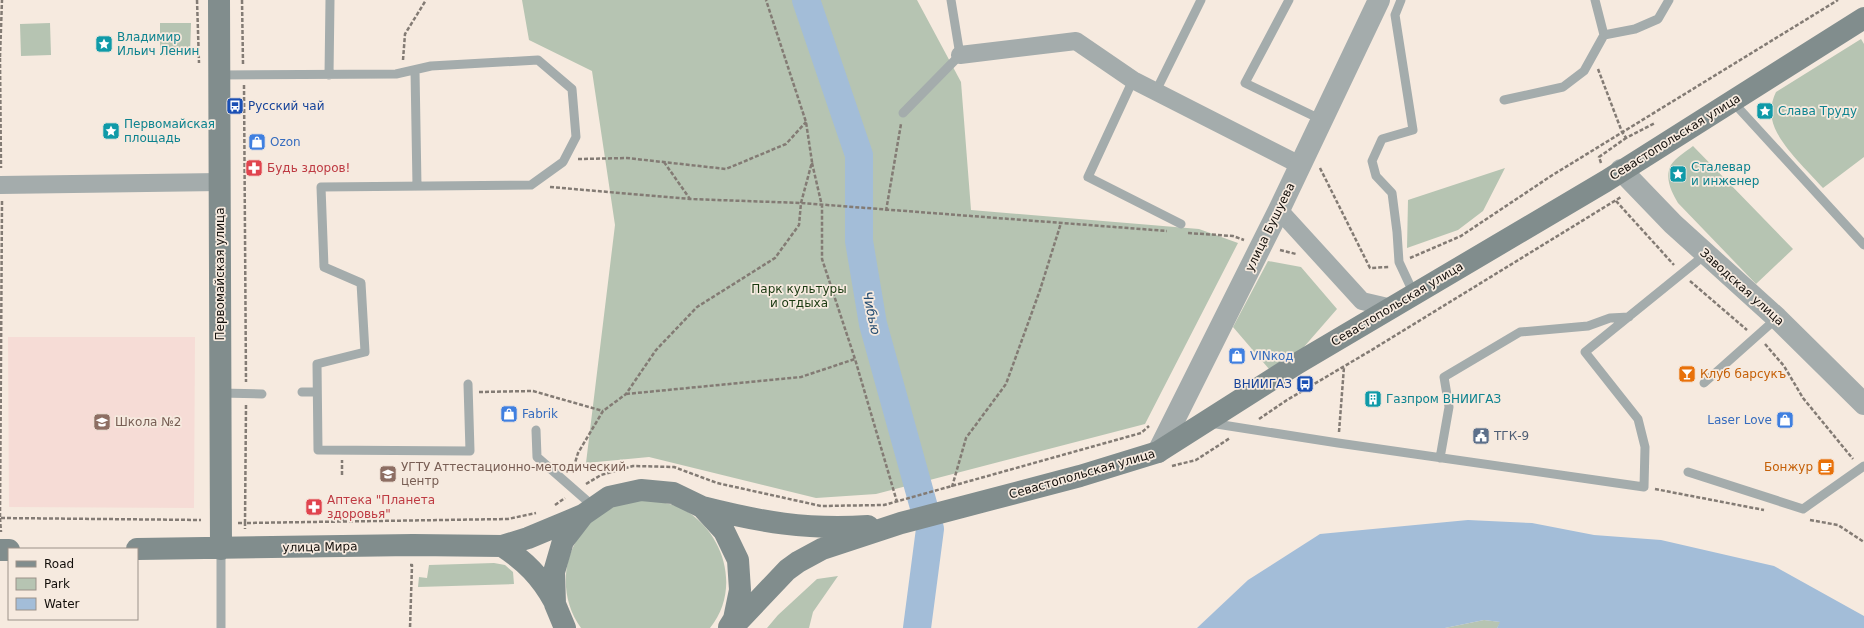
<svg xmlns="http://www.w3.org/2000/svg" width="1864" height="628" font-family="'DejaVu Sans',sans-serif">
<rect width="100%" height="100%" fill="#f6eadf"/>
<!-- education -->
<path fill="#f6dcd6" d="M8 337H195L194 508 9 507Z"/>
<!-- green -->
<path fill="#b6c4b2" d="M522 0H917L961 82 971 210 1199 229 1238 243 1145 424 876 494 816 498 649 457 586 463 615 225 592 71 529 40Z
M50 23 51 55 21 56 20 24Z
M160 23H191L190 56 160 55Z
M1861 39 1864 44V157L1823 188C1808 171 1776 142 1772 119 1770 110 1772 100 1776 92Z
M1693 146 1793 249 1756 284 1678 203C1672 193 1664 178 1671 165 1675 158 1687 151 1693 146Z
M1505 168 1483 211 1458 230 1407 248 1408 200Z
M1268 261 1301 267 1337 309 1303 348 1269 369 1233 327Z
M647 499C661 502 676 504 688 512 726 537 740 591 710 628H581C553 589 565 535 606 510 618 502 633 501 647 499Z
M494 563 505 565 513 572 514 584 418 587 419 577 427 578 429 565Z
M838 576 813 612 809 628H767L778 615 817 579Z
M1484 620 1501 622 1497 628H1445Z"/>
<!-- water -->
<path fill="#a3bdd8" d="M1468 520 1532 523 1594 535 1661 540 1774 566 1864 616V628H1497L1500 622 1484 620 1445 628H1197L1248 580 1320 534Z"/>
<g fill="none" stroke-linecap="round" stroke-linejoin="round">
<!-- river -->
<path stroke="#a3bdd8" stroke-width="28" d="M806 0 859 155V241L873 324 930 529 917 628"/>
<!-- path -->
<path stroke="#837b74" stroke-width="2.5" stroke-dasharray="4 2" stroke-linecap="butt" d="M197 0 199 63
M242 0 243 64
M0 57 2 0
M0 58 1 168
M403 60 405 34 426 0
M1598 69 1622 132 1626 138 1655 123
M244 85 246 382
M578 159 627 158 726 169 786 144 806 122
M664 162 690 199
M812 163 822 206V259L855 359 897 502
M1601 163 1599 157 1626 138
M1320 168 1370 268 1389 267
M550 187 690 199 801 203 1167 231
M2 201 0 518 201 520
M1616 201 1674 265
M886 211 901 124
M1188 233 1233 236 1244 240
M1280 250 1296 254
M1410 258 1461 236 1551 176 1838 0
M1690 281 1747 330
M1765 344 1784 366 1803 398 1853 459
M479 392 533 391 603 411
M626 394 801 377 855 359
M246 405 245 523 508 519 536 513
M1259 419 1287 400 1370 351 1621 197
M1339 432 1344 367
M1172 466 1196 460 1230 438
M572 473 578 453 603 411 626 394 656 350 697 307 775 258 799 225 801 203 812 162 806 122 766 0
M342 475V460
M586 484 601 475 633 466 674 467 717 483 821 506 884 505 1141 433 1149 426
M952 487 966 438 1006 384 1040 290 1061 223
M1655 489 1764 510
M555 505 565 498
M342 511 343 522
M0 518 1 532
M1810 520 1838 525 1864 542
M238 523H245V529
M410 565H412L410 628"/>
<!-- service -->
<path stroke="#a4acac" stroke-width="9" d="M1289 0 1245 83 1322 120
M1401 0 1395 15 1413 130 1382 139 1372 161 1376 176 1392 193 1397 232 1399 262 1414 294
M1595 0 1604 35 1635 29 1658 19 1669 0
M415 70 417 186
M219 75 396 74 431 66 538 60 572 89 576 137 563 162 531 185 321 187 324 267 361 283 365 352 317 364 318 450 470 451 468 384
M329 75 330 0
M1133 80 1088 177 1181 224
M1156 91 1201 0
M1504 100 1563 87 1584 71 1604 35
M1732 101 1864 245
M903 113 960 55 951 0
M1704 383 1777 318
M302 392H317
M220 393 262 394
M1210 423 1338 443 1644 487 1645 447 1638 419 1585 352 1706 254
M536 430 537 457 594 507
M1440 458 1449 407 1444 377 1520 332 1588 326 1610 318 1629 317
M1688 472 1803 509 1864 466
M221 549V628"/>
<!-- minor -->
<path stroke="#a4acac" stroke-width="18" d="M960 55 1076 41 1133 80 1300 165
M0 185 220 182
M1279 210 1362 301 1392 308"/>
<!-- tertiary -->
<path stroke="#a4acac" stroke-width="22" d="M1621 170 1673 224 1777 318 1864 404
M1158 452 1279 210 1379 0"/>
<!-- secondary -->
<path stroke="#818d8d" stroke-width="22" d="M219 0 221 549
M702 507C761 522 806 530 868 526
M502 546C525 561 541 577 554 601
M137 549 413 545 502 546 528 538 583 515
M0 550H9
M565 628 555 604 554 572 563 541 583 515 609 497 641 490 673 493 702 507 724 531 738 560 740 590 734 619 729 627
M732 628 787 570 798 562 822 549 901 523 1080 476 1158 452 1298 363 1606 181 1864 18"/>
</g>
<!-- icons -->
<defs>
<symbol id="sight-square" viewBox="-11 -11 22 22"><rect x="-9" y="-9" width="18" height="18" rx="4" fill="#0f9aa8" stroke="#f6eadf"/><path d="M0-6L1.8-2.2L6-1.7L2.9 1.2L3.7 5.4L0 3.3L-3.7 5.4L-2.9 1.2L-6-1.7L-1.8-2.2Z" fill="#fff"/></symbol>
<symbol id="bus-square" viewBox="-11 -11 22 22"><rect x="-9" y="-9" width="18" height="18" rx="4" fill="#1a4fb4" stroke="#f6eadf"/><path d="M-5-6H5V4H4V6H2V4H-2V6H-4V4H-5ZM-3.5-4V0h7V-4ZM-3.5 1.2v1.5H-2V1.2ZM2 1.2v1.5H3.5V1.2Z" fill="#fff"/></symbol>
<symbol id="shop-square" viewBox="-11 -11 22 22"><rect x="-9" y="-9" width="18" height="18" rx="4" fill="#3f7fe0" stroke="#f6eadf"/><path d="M-5-2.5h2.3a2.7 3.5 0 0 1 5.4 0H5L5.5 6h-11ZM-1.5-2.5h3a1.5 2.3 0 0 0-3 0Z" fill="#fff"/></symbol>
<symbol id="pharmacy-square" viewBox="-11 -11 22 22"><rect x="-9" y="-9" width="18" height="18" rx="4" fill="#e0444e" stroke="#f6eadf"/><path d="M-2-6h4v4h4v4h-4v4h-4v-4h-4v-4h4Z" fill="#fff"/></symbol>
<symbol id="bar-square" viewBox="-11 -11 22 22"><rect x="-9" y="-9" width="18" height="18" rx="4" fill="#e8710a" stroke="#f6eadf"/><path d="M-6-5H6L.8 .8V4.5H3.5V6h-7V4.5H-.8V.8Z" fill="#fff"/></symbol>
<symbol id="building-square" viewBox="-11 -11 22 22"><rect x="-9" y="-9" width="18" height="18" rx="4" fill="#0f9aa8" stroke="#f6eadf"/><path d="M-4-6H4V6H1V3H-1V6H-4ZM-2.5-4.3h1.7v1.8h-1.7ZM.8-4.3h1.7v1.8H.8ZM-2.5-1h1.7V.8h-1.7ZM.8-1h1.7V.8H.8Z" fill="#fff"/></symbol>
<symbol id="school-square" viewBox="-11 -11 22 22"><rect x="-9" y="-9" width="18" height="18" rx="4" fill="#8d6e63" stroke="#f6eadf"/><path d="M0-5L7-2L0 1L-7-2ZM-4 1L0 2.5L4 1V4Q0 6-4 4Z" fill="#fff"/></symbol>
<symbol id="civic-square" viewBox="-11 -11 22 22"><rect x="-9" y="-9" width="18" height="18" rx="4" fill="#5c6f8a" stroke="#f6eadf"/><path d="M-.6-6.5H3V-4.5H.6V-3L4-1V1h2V6H-6V1h2V-1L-.6-3ZM-1.2 2.5V6h2.4V2.5Z" fill="#fff"/></symbol>
<symbol id="cafe-square" viewBox="-11 -11 22 22"><rect x="-9" y="-9" width="18" height="18" rx="4" fill="#e8710a" stroke="#f6eadf"/><path d="M-5.5-4.5H6V0H3Q3 3.5 0 3.5H-2.5Q-5.5 3.5-5.5 0ZM3-3.2v2h1.7v-2ZM-6 4.5H4V6H-6Z" fill="#fff"/></symbol>
<symbol id="university-square" viewBox="-11 -11 22 22"><rect x="-9" y="-9" width="18" height="18" rx="4" fill="#8d6e63" stroke="#f6eadf"/><path d="M0-5L7-2L0 1L-7-2ZM-4 1L0 2.5L4 1V4Q0 6-4 4Z" fill="#fff"/></symbol>
</defs>
<g fill-rule="evenodd">
<use href="#sight-square" x="94" y="34" width="20" height="20"/>
<use href="#bus-square" x="225" y="96" width="20" height="20"/>
<use href="#sight-square" x="1755" y="101" width="20" height="20"/>
<use href="#sight-square" x="101" y="121" width="20" height="20"/>
<use href="#shop-square" x="247" y="132" width="20" height="20"/>
<use href="#pharmacy-square" x="244" y="158" width="20" height="20"/>
<use href="#sight-square" x="1668" y="164" width="20" height="20"/>
<use href="#shop-square" x="1227" y="346" width="20" height="20"/>
<use href="#bar-square" x="1677" y="364" width="20" height="20"/>
<use href="#bus-square" x="1295" y="374" width="20" height="20"/>
<use href="#building-square" x="1363" y="389" width="20" height="20"/>
<use href="#shop-square" x="499" y="404" width="20" height="20"/>
<use href="#shop-square" x="1775" y="410" width="20" height="20"/>
<use href="#school-square" x="92" y="412" width="20" height="20"/>
<use href="#civic-square" x="1471" y="426" width="20" height="20"/>
<use href="#cafe-square" x="1816" y="457" width="20" height="20"/>
<use href="#university-square" x="378" y="464" width="20" height="20"/>
<use href="#pharmacy-square" x="304" y="497" width="20" height="20"/>
</g>
<g text-anchor="middle" stroke-width="3.5" stroke-linejoin="round" paint-order="stroke">
<!-- culture labels -->
<g font-size="12" fill="#0d838f" stroke="#f6eadf" text-anchor="start">
<text x="117" y="41">Владимир<tspan x="117" dy="14">Ильич Ленин</tspan></text>
<text x="1778" y="115">Слава Труду</text>
<text x="124" y="128">Первомайская<tspan x="124" dy="14">площадь</tspan></text>
<text x="1691" y="171">Сталевар<tspan x="1691" dy="14">и инженер</tspan></text>
<text x="1386" y="403">Газпром ВНИИГАЗ</text>
</g>
<!-- transit labels -->
<g font-size="12" fill="#164399" stroke="#f6eadf" text-anchor="start">
<text x="248" y="110">Русский чай</text>
<text x="1292" y="388" text-anchor="end">ВНИИГАЗ</text>
</g>
<!-- street labels -->
<g font-size="12" fill="#130f0b" stroke="#f6eadf">
<text transform="translate(1675 137) rotate(-32)" y="4">Севастопольская улица</text>
<text transform="translate(1270 227) rotate(-64)" y="4">улица Бушуева</text>
<text transform="translate(220 274) rotate(-90)" y="4">Первомайская улица</text>
<text transform="translate(1742 287) rotate(42)" y="4">Заводская улица</text>
<text transform="translate(1397 304) rotate(-31)" y="4">Севастопольская улица</text>
<text transform="translate(1082 474) rotate(-16)" y="4">Севастопольская улица</text>
<text transform="translate(320 547) rotate(-1)" y="4">улица Мира</text>
</g>
<!-- shop labels -->
<g font-size="12" fill="#366cbe" stroke="#f6eadf" text-anchor="start">
<text x="270" y="146">Ozon</text>
<text x="1250" y="360">VINкод</text>
<text x="522" y="418">Fabrik</text>
<text x="1772" y="424" text-anchor="end">Laser Love</text>
</g>
<!-- health labels -->
<g font-size="12" fill="#be3a42" stroke="#f6eadf" text-anchor="start">
<text x="267" y="172">Будь здоров!</text>
<text x="327" y="504">Аптека "Планета<tspan x="327" dy="14">здоровья"</tspan></text>
</g>
<!-- park labels -->
<g font-size="12" fill="#193910" stroke="#f6eadf">
<text x="799" y="293">Парк культуры<tspan x="799" dy="14">и отдыха</tspan></text>
</g>
<!-- food labels -->
<g font-size="12" fill="#c56008" stroke="#f6eadf" text-anchor="start">
<text x="1700" y="378">Клуб барсукъ</text>
<text x="1813" y="471" text-anchor="end">Бонжур</text>
</g>
<!-- education labels -->
<g font-size="12" fill="#785e54" stroke="#f6eadf" text-anchor="start">
<text x="115" y="426">Школа №2</text>
<text x="401" y="471">УГТУ Аттестационно-методический<tspan x="401" dy="14">центр</tspan></text>
</g>
<!-- service labels -->
<g font-size="12" fill="#4e5e75" stroke="#f6eadf" text-anchor="start">
<text x="1494" y="440">ТГК-9</text>
</g>
<!-- water labels -->
<g font-size="13" font-style="italic" fill="#254d72" stroke="#f6eadf">
<text transform="translate(872 313) rotate(78)" y="5">Чибью</text>
</g>
</g>
<!-- legend -->
<rect x="8" y="548" width="130" height="72" fill="#f6eadf" stroke="#9b928a"/>
<rect x="16" y="561" width="20" height="6" fill="#818d8d" stroke="#9b928a"/>
<text x="44" y="568" font-size="12" fill="#130f0b">Road</text>
<rect x="16" y="578" width="20" height="12" fill="#b6c4b2" stroke="#9b928a"/>
<text x="44" y="588" font-size="12" fill="#130f0b">Park</text>
<rect x="16" y="598" width="20" height="12" fill="#a3bdd8" stroke="#9b928a"/>
<text x="44" y="608" font-size="12" fill="#130f0b">Water</text>
</svg>
